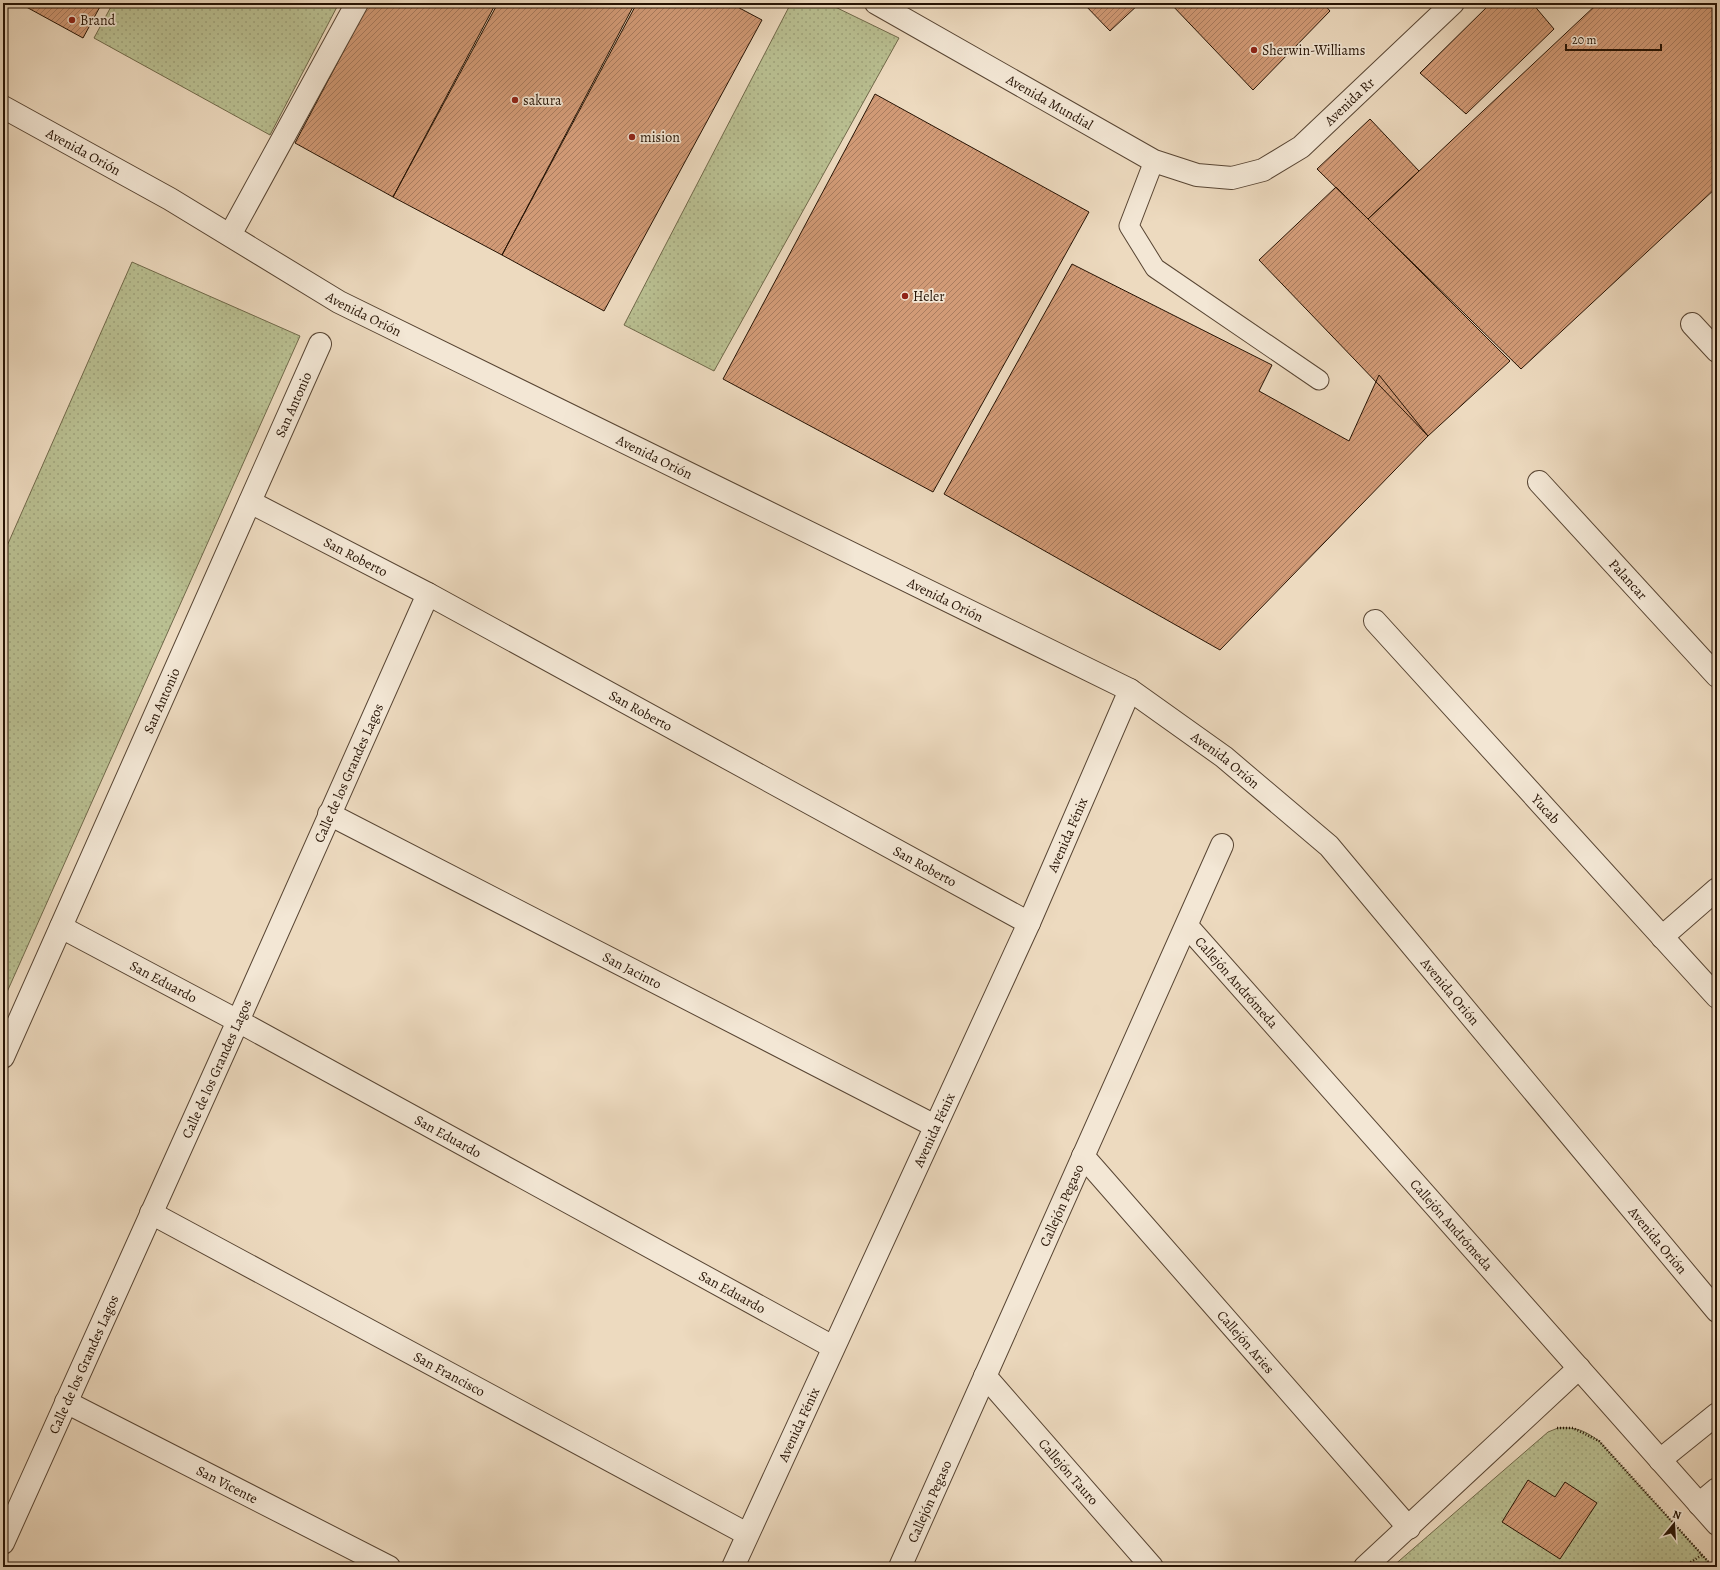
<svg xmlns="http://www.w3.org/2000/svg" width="1720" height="1570" font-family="Alegreya,serif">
<defs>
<pattern id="grass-dots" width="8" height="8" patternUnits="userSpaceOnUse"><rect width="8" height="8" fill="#b9bf91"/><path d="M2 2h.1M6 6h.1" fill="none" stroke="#9fa37b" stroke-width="1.8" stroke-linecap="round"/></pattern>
<pattern id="building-hatch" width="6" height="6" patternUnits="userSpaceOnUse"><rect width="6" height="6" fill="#d19a76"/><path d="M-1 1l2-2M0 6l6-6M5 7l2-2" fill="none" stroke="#a97c5f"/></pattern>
</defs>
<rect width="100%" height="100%" fill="#eddabf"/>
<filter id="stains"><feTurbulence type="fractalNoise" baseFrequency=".005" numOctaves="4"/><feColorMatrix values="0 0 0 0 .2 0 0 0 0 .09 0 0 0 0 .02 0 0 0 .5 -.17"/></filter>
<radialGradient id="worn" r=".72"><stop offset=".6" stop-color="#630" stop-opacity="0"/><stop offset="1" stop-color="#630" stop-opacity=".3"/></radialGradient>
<!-- grass -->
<path fill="url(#grass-dots)" stroke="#70694a" d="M113 3H339L270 135 94 38Z
M791 3H827L899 38 714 371 624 325Z
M132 262 300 336 3 1001V555Z
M1558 1428C1576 1427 1584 1430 1599 1441L1713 1567H1392L1548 1432Z"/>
<!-- building -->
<path fill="url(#building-hatch)" stroke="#261304" d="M19 3H102L83 38Z
M369 3H496L393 197 295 143Z
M498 3H635L502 255 393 197Z
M637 3H730L762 20 604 311 502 255Z
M1083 3H1140L1110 31Z
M1170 3H1323L1330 11 1253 90Z
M1491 3H1532L1554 29 1466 114 1420 73Z
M1598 3H1717V187L1521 369 1368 219Z
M875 94 1089 212 933 492 723 379Z
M1370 119 1419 171 1368 219 1317 169Z
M1336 187 1510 361 1428 436 1259 260Z
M1072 264 1272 365 1259 391 1349 441 1379 375 1428 436 1220 650 944 494Z
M1528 1480 1555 1497 1565 1482 1597 1503 1560 1559 1502 1522Z"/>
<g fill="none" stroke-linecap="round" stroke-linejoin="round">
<defs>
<path id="service" d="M1154 161 1129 226 1155 268 1319 380"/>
<g id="minor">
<path id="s1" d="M876 3 1154 161 1197 175 1232 178 1263 170 1301 147 1453 3"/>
<path id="s2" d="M3 107 170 199 339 302 1130 690 1224 757 1329 846 1717 1311"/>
<path d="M230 235 357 3"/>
<path d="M1692 324 1717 351"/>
<path id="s3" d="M1539 482 1717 676"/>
<path id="s4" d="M250 502 428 594 1029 923"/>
<path id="s5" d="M1375 621 1717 997"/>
<path id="s6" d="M329 814 935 1126"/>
<path id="s7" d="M1187 926 1717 1524"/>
<path id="s8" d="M61 927 238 1021 833 1347"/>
<path d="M1662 937 1717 889"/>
<path id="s9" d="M3 1057 320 344"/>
<path id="s10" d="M1083 1156 1409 1528"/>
<path id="s11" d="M151 1213 747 1534"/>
<path id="s12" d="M985 1376 1152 1567"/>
<path id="s13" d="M66 1402 389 1567"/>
<path d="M1660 1460 1717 1414"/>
<path d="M1699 1504 1717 1489"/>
<path id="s14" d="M3 1543 238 1021 428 594"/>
<path id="s15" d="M733 1567 1029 923 1130 690"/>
<path id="s16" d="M900 1567 1222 845"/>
<path d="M1365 1567 1579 1368"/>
</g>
</defs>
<!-- service casing -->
<use href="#service" stroke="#584533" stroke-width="21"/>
<!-- minor casing -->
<use href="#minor" stroke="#584533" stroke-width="24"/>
<!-- path -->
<path stroke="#261304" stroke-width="2.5" stroke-dasharray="1 2" stroke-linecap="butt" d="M1557 1428H1573L1599 1441 1713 1567
M1683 1567 1702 1555"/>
<!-- service -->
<use href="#service" stroke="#f3e7d5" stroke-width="19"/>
<!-- minor -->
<use href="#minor" stroke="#f3e7d5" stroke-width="22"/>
</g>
<!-- markers -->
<g fill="#8f2418" stroke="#f3e7d5" stroke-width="1.5">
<circle cx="72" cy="20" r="4"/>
<circle cx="1254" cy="50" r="4"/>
<circle cx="515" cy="100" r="4"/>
<circle cx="632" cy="137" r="4"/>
<circle cx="905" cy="296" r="4"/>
</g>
<g text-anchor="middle" stroke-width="3.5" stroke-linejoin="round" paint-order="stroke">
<!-- poi labels -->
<g font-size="14" fill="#261304" stroke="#f3e7d5" text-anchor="start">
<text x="80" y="25">Brand</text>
<text x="1262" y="55">Sherwin-Williams</text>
<text x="523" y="105">sakura</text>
<text x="640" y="142">mision</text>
<text x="913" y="301">Heler</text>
</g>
<!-- street labels -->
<g font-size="14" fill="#261304" stroke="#f3e7d5">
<text dy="5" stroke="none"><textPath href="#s1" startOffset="543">Avenida Rr</textPath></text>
<text dy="5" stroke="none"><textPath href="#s1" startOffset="200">Avenida Mundial</textPath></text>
<text dy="5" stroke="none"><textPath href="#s2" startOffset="92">Avenida Orión</textPath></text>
<text dy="5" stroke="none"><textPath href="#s2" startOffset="416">Avenida Orión</textPath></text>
<text dy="5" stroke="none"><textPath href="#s9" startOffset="714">San Antonio</textPath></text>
<text dy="5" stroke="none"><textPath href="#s2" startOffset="740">Avenida Orión</textPath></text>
<text dy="5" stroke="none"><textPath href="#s4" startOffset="119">San Roberto</textPath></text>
<text dy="5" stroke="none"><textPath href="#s3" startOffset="132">Palancar</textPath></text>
<text dy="5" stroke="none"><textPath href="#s2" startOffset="1064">Avenida Orión</textPath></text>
<text dy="5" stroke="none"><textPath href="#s9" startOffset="390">San Antonio</textPath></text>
<text dy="5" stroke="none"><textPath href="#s4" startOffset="443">San Roberto</textPath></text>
<text dy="5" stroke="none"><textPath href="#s2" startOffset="1388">Avenida Orión</textPath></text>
<text dy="5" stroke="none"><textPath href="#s14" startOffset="844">Calle de los Grandes Lagos</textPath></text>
<text dy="5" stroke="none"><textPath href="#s5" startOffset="254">Yucab</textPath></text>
<text dy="5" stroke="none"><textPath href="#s15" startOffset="805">Avenida Fénix</textPath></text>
<text dy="5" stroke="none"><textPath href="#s4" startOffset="767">San Roberto</textPath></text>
<text dy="5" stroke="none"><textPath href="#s6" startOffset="341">San Jacinto</textPath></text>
<text dy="5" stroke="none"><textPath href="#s8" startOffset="116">San Eduardo</textPath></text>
<text dy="5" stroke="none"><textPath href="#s7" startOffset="75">Callejón Andrómeda</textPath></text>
<text dy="5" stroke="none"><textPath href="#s2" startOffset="1712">Avenida Orión</textPath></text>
<text dy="5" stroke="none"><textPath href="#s14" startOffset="520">Calle de los Grandes Lagos</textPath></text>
<text dy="5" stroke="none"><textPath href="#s15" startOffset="481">Avenida Fénix</textPath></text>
<text dy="5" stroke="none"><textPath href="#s8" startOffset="440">San Eduardo</textPath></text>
<text dy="5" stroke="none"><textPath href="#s16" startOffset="396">Callejón Pegaso</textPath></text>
<text dy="5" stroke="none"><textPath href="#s7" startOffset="399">Callejón Andrómeda</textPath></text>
<text dy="5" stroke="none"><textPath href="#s2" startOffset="2036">Avenida Orión</textPath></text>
<text dy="5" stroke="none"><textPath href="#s8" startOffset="764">San Eduardo</textPath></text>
<text dy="5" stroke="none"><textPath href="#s10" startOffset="247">Callejón Aries</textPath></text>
<text dy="5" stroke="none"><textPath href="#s14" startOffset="196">Calle de los Grandes Lagos</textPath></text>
<text dy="5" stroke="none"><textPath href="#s11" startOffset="339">San Francisco</textPath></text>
<text dy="5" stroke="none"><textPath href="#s15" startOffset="157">Avenida Fénix</textPath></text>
<text dy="5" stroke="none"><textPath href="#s12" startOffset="127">Callejón Tauro</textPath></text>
<text dy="5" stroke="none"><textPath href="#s13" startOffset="181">San Vicente</textPath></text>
<text dy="5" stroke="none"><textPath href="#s16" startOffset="72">Callejón Pegaso</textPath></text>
</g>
</g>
<!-- margin -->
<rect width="1720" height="1570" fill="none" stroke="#eddabf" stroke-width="16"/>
<rect x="4" y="4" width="1712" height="1562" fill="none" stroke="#261304" stroke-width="2"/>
<rect x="8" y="8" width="1704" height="1554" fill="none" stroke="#261304"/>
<!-- north arrow -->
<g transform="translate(1674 1524) rotate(18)" stroke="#f3e7d5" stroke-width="3" paint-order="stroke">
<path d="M0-3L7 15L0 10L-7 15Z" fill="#261304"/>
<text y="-6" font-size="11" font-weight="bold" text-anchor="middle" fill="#261304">N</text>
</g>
<!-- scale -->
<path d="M1566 44v6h95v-6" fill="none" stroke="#261304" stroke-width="2"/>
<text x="1572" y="44" font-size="12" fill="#261304" stroke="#f3e7d5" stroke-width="3" paint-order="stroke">20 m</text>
<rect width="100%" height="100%" filter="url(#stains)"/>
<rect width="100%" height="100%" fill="url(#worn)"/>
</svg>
